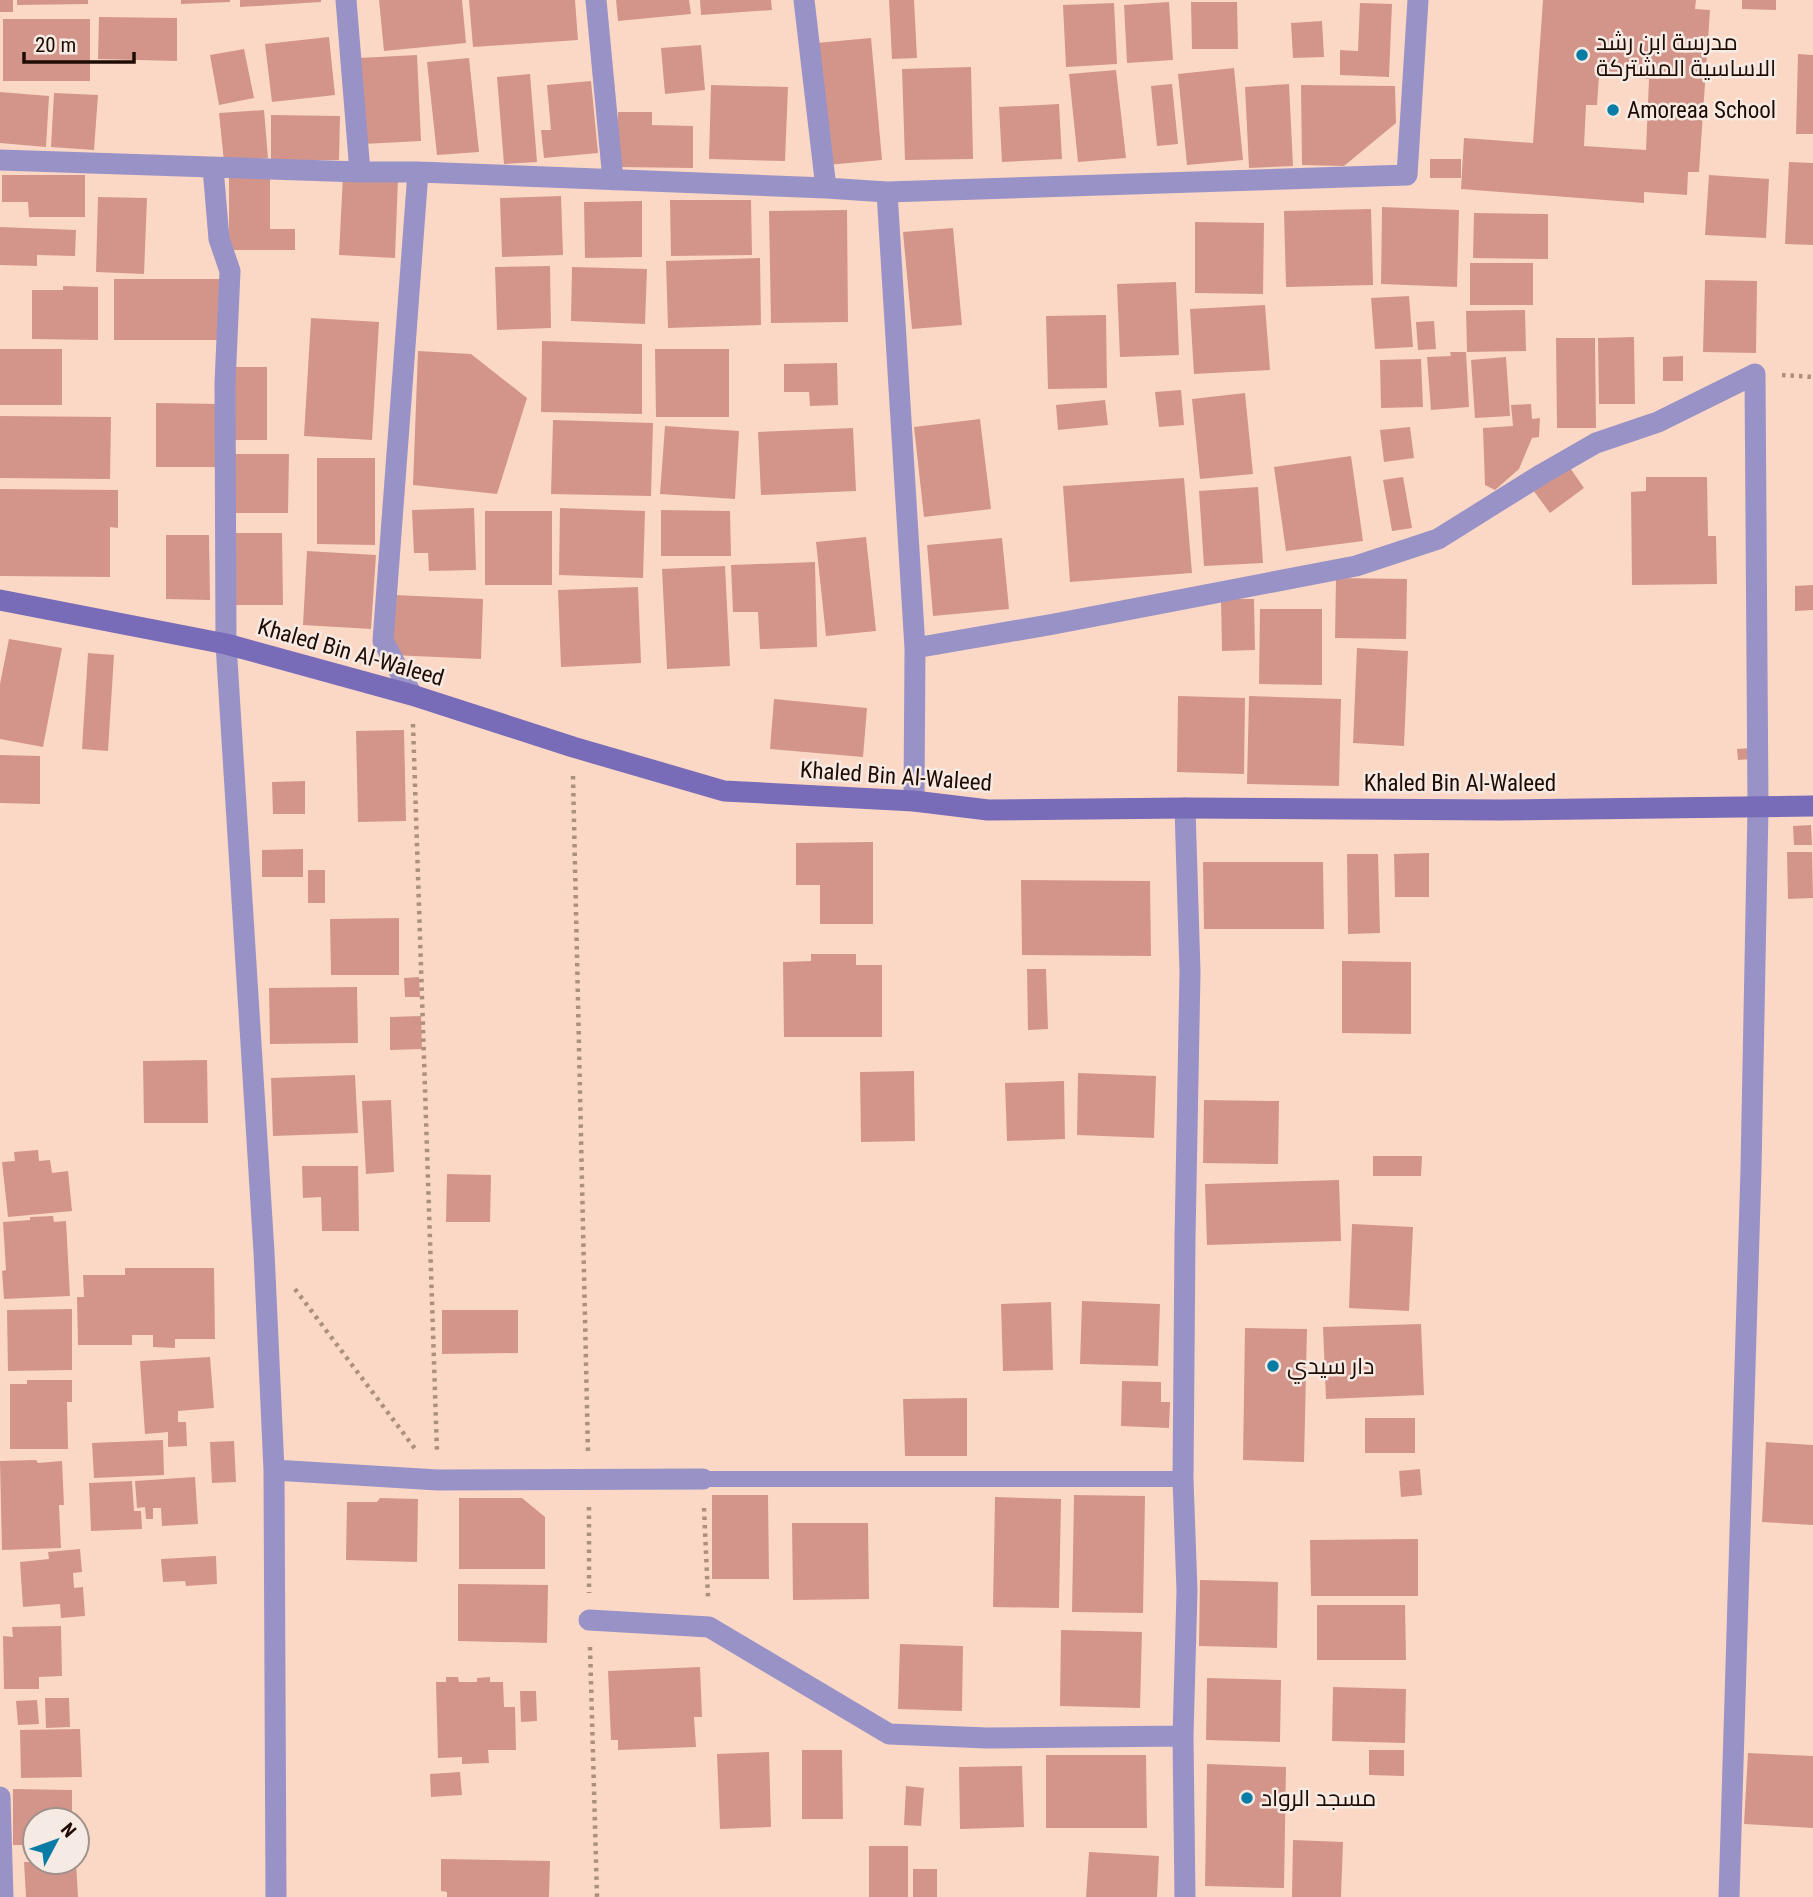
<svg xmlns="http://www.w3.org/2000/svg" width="1813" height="1897" font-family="'Roboto Condensed',Cairo,sans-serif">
<rect width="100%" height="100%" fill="#fbd8c5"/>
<!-- building -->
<path fill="#d3958a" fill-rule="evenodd" d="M0 0H13V12H0Z
M17 0H88V4L17 5Z
M181 0H230V2L181 4Z
M240 0H321V2L240 7Z
M379 0H462L466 43 384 51Z
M469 0H575L578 40 473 47Z
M616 0H689L691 14 618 21Z
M700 0H771L772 10 701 15Z
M889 0H914L917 58 892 59Z
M1543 0H1696L1695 9 1710 10 1699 172H1688L1687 195 1644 192V203L1461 189 1464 138 1533 143ZM1599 76 1649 79 1646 150 1584 146 1586 105H1597Z
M1742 0H1776V10L1742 9Z
M1169 2 1173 60 1127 63 1124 5Z
M1191 2H1237L1238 49H1192Z
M1114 3 1117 64 1066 67 1063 5Z
M1360 3 1392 4 1389 77 1340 75V50L1358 51Z
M99 17 177 18V61L98 59Z
M3 19H90V81H3Z
M1322 21 1324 57 1293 58 1291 23Z
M329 37 335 95 272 102 265 44Z
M871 38 882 160 827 165 816 43Z
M701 45 705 90 665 94 661 48Z
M244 49 254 98 219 105 210 55Z
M1798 54 1813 55V134H1796Z
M417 55 421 141 363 144 358 58Z
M469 58 479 152 437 155 427 62Z
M971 67 973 159 905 160 902 69Z
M1234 68 1243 160 1187 165 1178 74Z
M1116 70 1126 158 1078 162 1069 74Z
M530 74 537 162 504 164 497 77Z
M591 81 598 153 544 158 541 130H551L547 85Z
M1172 84 1178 144 1157 146 1151 86Z
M1289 84 1293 166 1249 168 1245 87Z
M711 85 788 87 785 161 709 159Z
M1301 85 1395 86 1396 123 1344 166 1302 165Z
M0 92 49 96 46 147 0 143Z
M54 93 98 95 94 150 51 147Z
M1059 104 1062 159 1002 162 999 107Z
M264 110 268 158 224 162 219 113Z
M618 112H652V125L693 126V168L618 167Z
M271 115 340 116 339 160H271Z
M1430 159H1461V178H1430Z
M1789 162 1813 163V245L1785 244Z
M2 175H85V217H29L28 202H2Z
M343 175 398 178 395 258 339 255Z
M1709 175 1769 179 1766 238 1705 235Z
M229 176H270V229H295V250H229Z
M561 196 563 255 502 257 500 198Z
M98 197 147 198 144 274 96 272Z
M670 200H751L752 255 671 256Z
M642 201V257L585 258 584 202Z
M1382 207 1459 210 1457 287 1381 284Z
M1371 209 1373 285 1286 287 1284 211Z
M847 210 848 322 771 323 769 211Z
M1474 213 1548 214V259L1473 258Z
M1195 222 1264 223 1263 294 1195 293Z
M0 227 76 230 75 256 37 255V266L0 265Z
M953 228 962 325 912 329 903 232Z
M760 258 761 325 668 328 666 261Z
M1470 263H1533V305H1470Z
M550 266 551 328 497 330 495 267Z
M572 267 647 269 645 324 571 321Z
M114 279H226L227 340H114Z
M1705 280 1757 281 1756 353 1703 352Z
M1176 282 1179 355 1120 357 1117 284Z
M63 286 98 287V340L32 339V290H63Z
M1409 296 1413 347 1375 349 1371 298Z
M1265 305 1270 370 1194 374 1190 309Z
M1525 310 1526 351 1467 352 1466 311Z
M1106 315 1107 388 1048 389 1046 316Z
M311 318 379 322 372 440 304 436Z
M1434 321 1436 349 1418 350 1416 322Z
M1634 337 1635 404H1599L1598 338Z
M1556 338H1595L1596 428H1557Z
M542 341 642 344V414L541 412Z
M0 349H62V405H0Z
M655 349H729V417H656Z
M418 351 471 354 527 398 497 494 413 485Z
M1450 352H1466L1469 407 1431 410 1427 357 1451 356Z
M1683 356V381H1663V357Z
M1506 357 1510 416 1475 418 1471 360Z
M1421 359 1423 407 1381 408 1380 360Z
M837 363 838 405 810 406 809 392H784V364Z
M229 367H267V440H230Z
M1181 390 1184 425 1159 427 1155 392Z
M1245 393 1253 474 1200 479 1192 399Z
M1105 400 1108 425 1058 430 1056 405Z
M156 403 220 404V467H156Z
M1531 404 1532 419 1540 418 1539 437 1532 438 1519 469 1495 490 1485 485 1483 428 1513 426 1511 405Z
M0 416 111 417 110 479 0 478Z
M980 419 991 509 924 517 914 427Z
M553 420 653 423 651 496 551 494Z
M665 426 739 431 735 499 660 494Z
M1410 427 1414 458 1384 462 1380 430Z
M853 428 856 491 761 495 758 432Z
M231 454H289L288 513H231Z
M1351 456 1363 541 1286 551 1274 467Z
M317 458H375V545L317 544Z
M1568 465 1584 488 1550 513 1533 490Z
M1403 477 1412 528 1392 531 1383 480Z
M1646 477H1707L1708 536H1716L1717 584 1632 585 1631 492 1646 491Z
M1184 478 1192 573 1070 582 1063 486Z
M1258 487 1263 563 1204 566 1199 491Z
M0 489 118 490V528L110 527V577L0 576Z
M474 508 476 570 429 571 428 553H414L412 510Z
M560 508 645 511 643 578 559 575Z
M661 510 730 511 731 556H661Z
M485 511H552V585H485Z
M228 533H282L283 605H228Z
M166 535H209L210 600 166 599Z
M866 537 876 631 826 636 816 542Z
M1002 538 1009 609 933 616 927 545Z
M307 551 376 555 371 629 303 625Z
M815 562 817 647 760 649 758 612H733L731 565Z
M725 566 730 666 667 669 662 569Z
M1336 578 1407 579 1406 639 1335 638Z
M1813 585V610L1795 611V586Z
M638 587 641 663 561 667 558 590Z
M395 595 483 599 481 659 392 655Z
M1221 599H1254L1255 650 1222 651Z
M1260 609H1322V685L1259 684Z
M9 639 62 648 43 747 0 739V684Z
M1357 648 1408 651 1404 746 1353 743Z
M88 653 114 655 108 751 82 749Z
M1178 696 1245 698 1244 774 1177 772Z
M1249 696 1341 699 1339 786 1247 784Z
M774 699 867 708 863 757 770 749Z
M404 730 406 821 358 822 356 731Z
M1751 748 1752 759 1738 760 1737 749Z
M0 755 40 756V804L0 803Z
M305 781V814H273L272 782Z
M1811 825 1812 845H1794L1793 826Z
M873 842V924H820V885H796V843Z
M303 849V877H262V850Z
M1787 852H1812L1813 898 1788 899Z
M1429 853V897H1395L1394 854Z
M1347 854H1378L1380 933 1348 934Z
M1203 862H1323L1324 929H1204Z
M308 870H325V903H308Z
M1021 880 1150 881 1151 956 1022 955Z
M399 918V975H331L330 919Z
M811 954H856V965H882V1037H784L783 962 811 961Z
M1342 961 1411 962V1034L1342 1033Z
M1027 969H1046L1048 1029 1028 1030Z
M419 977 420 997H405L404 978Z
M357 987 358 1043 270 1044 269 988Z
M421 1016 422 1049 390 1050V1017Z
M207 1060 208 1123H144L143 1061Z
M914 1071 915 1141 861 1142 860 1072Z
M1078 1073 1156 1076 1154 1138 1077 1135Z
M355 1075 358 1133 273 1136 271 1078Z
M1064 1081 1065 1139 1007 1141 1005 1083Z
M391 1100 394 1172 366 1174 362 1101Z
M1204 1100 1279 1101 1278 1164 1203 1163Z
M38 1150 39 1161 50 1160 52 1173 68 1171 72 1211 8 1217 2 1162 15 1161 14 1152Z
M1373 1156H1422L1421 1176H1373Z
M302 1166H358L359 1231H322L321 1197 303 1198Z
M447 1174 491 1175 490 1222H446Z
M1339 1180 1341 1241 1207 1245 1205 1184Z
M53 1216 54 1222 66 1221 70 1296 4 1299 2 1271 6 1270 3 1222 30 1220V1217Z
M1352 1224 1413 1227 1409 1311 1349 1308Z
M125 1268H214L215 1339H175V1348L153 1347V1335H132V1345H78L77 1297H84L83 1275H125Z
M1082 1301 1160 1304 1158 1366 1080 1364Z
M1051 1302 1053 1370 1003 1371 1001 1304Z
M72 1309V1370L8 1371 7 1310Z
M442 1310H518V1353L442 1354Z
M1421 1324 1424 1395 1326 1399 1323 1327Z
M1245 1328 1307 1329 1304 1462 1243 1460Z
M210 1357 214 1408 178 1411V1422H186L187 1446 168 1447V1432L145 1434 140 1361Z
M27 1380H72V1402H67L68 1449H10V1384H27Z
M1122 1381 1161 1382V1402H1170L1169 1428 1121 1426Z
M967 1398V1456H905L903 1399Z
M1365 1418H1415V1453H1365Z
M163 1440 164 1475 94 1478 92 1443Z
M234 1441 236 1482 212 1483 210 1442Z
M1766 1442 1813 1445V1525L1762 1522Z
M36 1460 38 1463 62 1461 64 1505H59L61 1548 2 1550 0 1461Z
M1420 1469 1422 1495 1401 1497 1399 1471Z
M195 1477 198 1524 162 1526 161 1508H153V1519H146L145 1507 137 1508 135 1481Z
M132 1481 134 1511H141L142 1529 91 1531 89 1483Z
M712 1495H768L769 1579H712Z
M1074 1495 1145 1496 1143 1613 1072 1612Z
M995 1497 1061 1499 1059 1608 993 1607Z
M380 1498 418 1499 417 1562 346 1560 347 1502H377Z
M459 1498H522L545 1517V1569H459Z
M792 1523H868L869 1599 793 1600Z
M1418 1539V1596H1311L1310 1540Z
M80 1549 82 1572 73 1573 74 1588 83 1587 85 1616 61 1618 60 1604 23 1607 20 1562 49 1559 48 1552Z
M216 1556 217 1584 186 1586 185 1581 163 1582 161 1559Z
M1200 1580 1278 1582 1277 1648 1199 1646Z
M458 1584 548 1585 547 1643 458 1641Z
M1317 1605H1405L1406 1660H1317Z
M61 1626 62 1676 39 1677V1689H4L3 1636 13 1637 12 1627Z
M1061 1630 1142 1632 1140 1708 1060 1706Z
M900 1644 963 1646 962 1711 898 1709Z
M700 1667 702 1717H694L696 1747 618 1750V1740H611L608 1671Z
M446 1677H458L459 1682H477V1678L490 1677V1682H503L504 1707H515L516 1750H488L489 1763 462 1764V1757L438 1758 436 1682H446Z
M1207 1678 1281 1680 1280 1742 1206 1740Z
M1333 1687 1406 1689 1405 1743 1332 1741Z
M520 1691H536L537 1721 521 1722Z
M45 1698H69L70 1727 46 1728Z
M37 1700 39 1724 18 1725 16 1701Z
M80 1729 82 1777 21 1778 20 1730Z
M802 1750H842L843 1819H802Z
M1369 1750H1404V1776L1369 1775Z
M769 1752 771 1827 720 1829 717 1754Z
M1748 1753 1813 1756V1828L1744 1824Z
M1046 1755H1146L1147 1828H1046Z
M1207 1764 1286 1767 1284 1888 1205 1886Z
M1022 1766 1024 1827 960 1829 959 1767Z
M460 1772 462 1795 431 1797 430 1774Z
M906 1786 924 1788 921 1826 904 1825Z
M13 1789 72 1790V1820H35V1845H13Z
M1293 1840 1343 1842 1341 1897H1292Z
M869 1846H908V1897H869Z
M1089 1852 1159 1856 1157 1897H1086Z
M441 1859 550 1861 549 1897H447V1892L441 1891Z
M24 1862H76L78 1897H26Z
M913 1869H937V1897H913Z"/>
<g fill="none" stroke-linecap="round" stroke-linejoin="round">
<!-- path -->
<path stroke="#ac8f7f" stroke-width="4.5" stroke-dasharray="3.5 5" stroke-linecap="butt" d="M1782 375 1813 377
M413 724 437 1453
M573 776 588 1453
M295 1289 416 1450
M589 1507V1593
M704 1508 708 1597
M590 1647 597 1897"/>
<!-- lane -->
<path stroke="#9992c7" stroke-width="16" d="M703 1479H1183"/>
<!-- street -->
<path stroke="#9992c7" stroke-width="21" d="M346 0 360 172
M596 0 613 180
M804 0 826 188
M0 160 360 172H418L826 188 887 192 1407 175 1418 0
M213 168 219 239 230 271 225 383 226 644 264 1252 274 1470 276 1897
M887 192 915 648 914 801
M915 648 1054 624 1356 566 1438 539 1542 474 1596 443 1658 422 1755 374 1758 808 1751 1169 1729 1897
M412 695 383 641 418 172
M1185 808 1190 972 1185 1238 1183 1479 1187 1591 1183 1736 1185 1897
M274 1470 438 1480 703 1479
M589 1620 709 1627 889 1734 987 1738 1183 1736
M0 1797 3 1897"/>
<!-- secondary -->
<path stroke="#786bb8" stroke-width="21" d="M0 600 226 644 412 695 573 747 724 791 914 801 988 810 1185 808 1500 810 1813 806"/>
</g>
<!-- markers -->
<g fill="#077ca4" stroke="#f6eae4" stroke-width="2.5">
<circle cx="1582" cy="55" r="7"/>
<circle cx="1613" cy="110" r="7"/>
<circle cx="1273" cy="1366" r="7"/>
<circle cx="1247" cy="1798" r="7"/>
</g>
<g text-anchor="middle" stroke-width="5" stroke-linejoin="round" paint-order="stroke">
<!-- poi labels -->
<g font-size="23" fill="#1f0b02" stroke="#f6eae4" text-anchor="start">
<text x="1596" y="50">مدرسة ابن رشد<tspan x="1596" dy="26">الاساسية المشتركة</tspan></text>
<text x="1627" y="118">Amoreaa School</text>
<text x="1287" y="1374">دار سيدي</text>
<text x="1261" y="1806">مسجد الرواد</text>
</g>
<!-- street labels -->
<g font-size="23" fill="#1f0b02" stroke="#f6eae4">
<text transform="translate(351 652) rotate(16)" y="8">Khaled Bin Al-Waleed</text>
<text transform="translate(896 776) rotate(4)" y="8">Khaled Bin Al-Waleed</text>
<text x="1460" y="791">Khaled Bin Al-Waleed</text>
</g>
</g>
<!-- north arrow -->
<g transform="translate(56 1841) rotate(49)"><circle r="33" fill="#f6eae4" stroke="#a0918a" stroke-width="2"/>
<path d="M0-5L12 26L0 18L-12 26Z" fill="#077ca4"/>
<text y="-10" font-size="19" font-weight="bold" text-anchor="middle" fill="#1f0b02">N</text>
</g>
<!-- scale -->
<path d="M24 52v10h110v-10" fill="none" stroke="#1f0b02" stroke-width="3.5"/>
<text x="35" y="52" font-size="21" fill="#1f0b02" stroke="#f6eae4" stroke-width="5" paint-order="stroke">20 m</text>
</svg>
